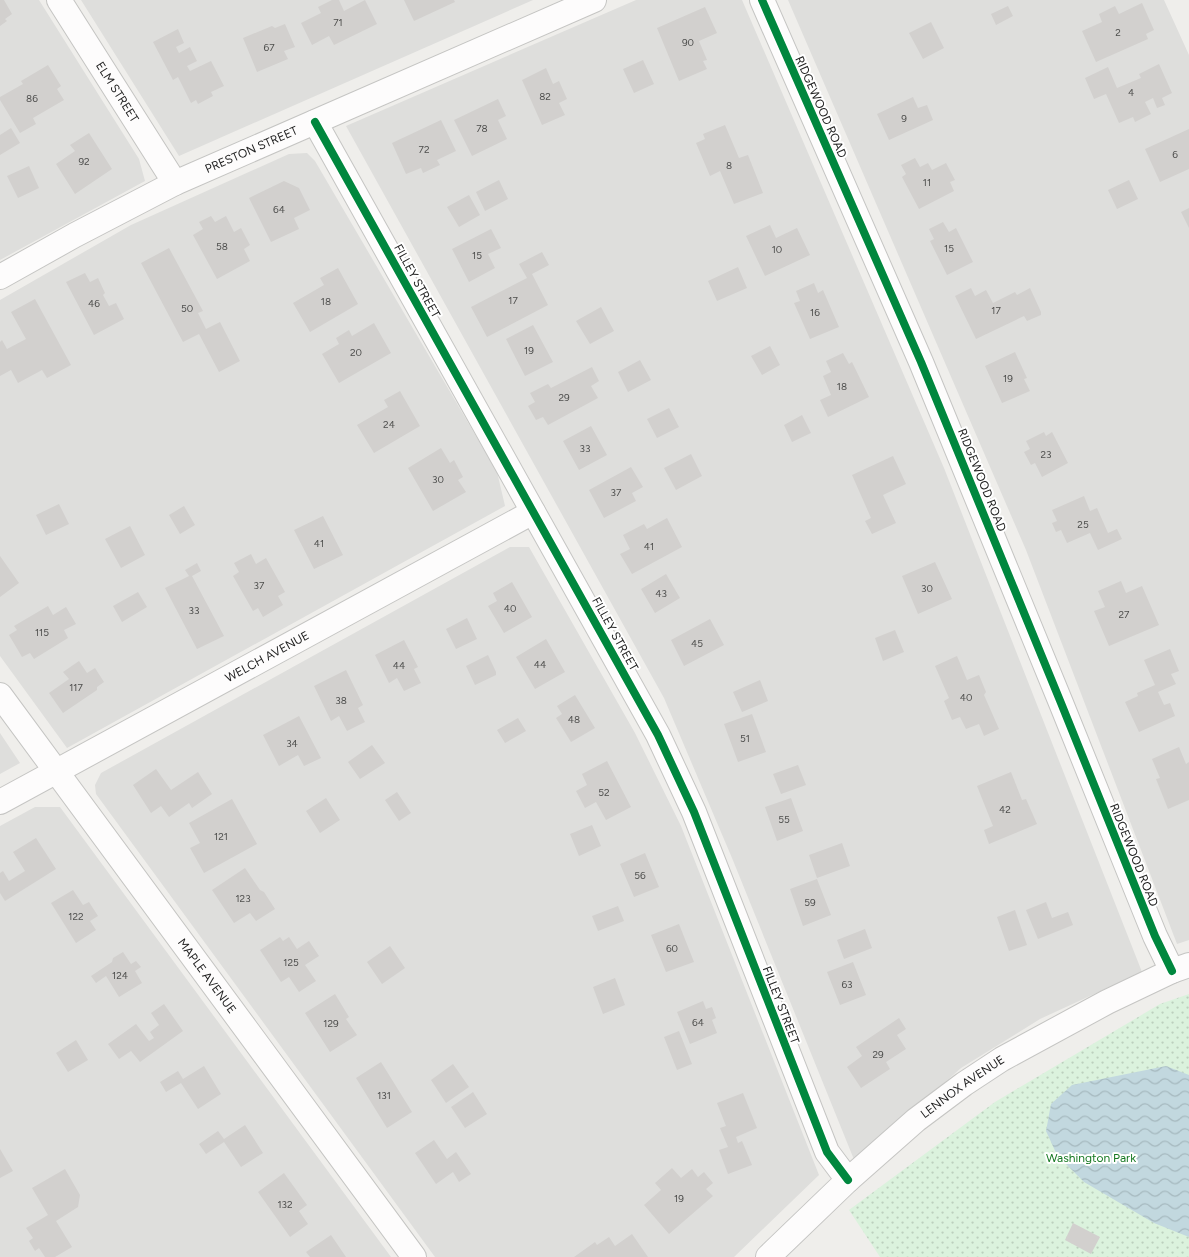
<svg xmlns="http://www.w3.org/2000/svg" width="1189" height="1257" font-family="Figtree,sans-serif">
<defs>
<pattern id="park-dots" width="8" height="8" patternUnits="userSpaceOnUse" patternTransform="scale(1.25)"><rect width="8" height="8" fill="#dbf2dd"/><path d="M2 2h.1M6 6h.1" fill="none" stroke="#bccfbd" stroke-width="1.8" stroke-linecap="round"/></pattern>
<pattern id="water-waves" width="16" height="10" patternUnits="userSpaceOnUse" patternTransform="scale(1.25)"><rect width="16" height="10" fill="#c2d8df"/><path d="M0 5q4-4 8 0t8 0" fill="none" stroke="#a6b9bf"/></pattern>
</defs>
<rect width="100%" height="100%" fill="#efeeeb"/>
<!-- residential -->
<path fill="#dededc" d="M0 0H39L139 159 145 181 0 260Z
M81 0H533L179 156Z
M636 0H742L944 468 1142 972 1040 1019 961 1068 855 1162 732 858 664 698 346 126Z
M788 0H1164L1189 55V940L1177 944 1026 550Z
M307 153 315 161 497 472 505 506 67 748 0 656V300L131 225 289 154Z
M510 547H529L635 733 681 826 819 1175 734 1257H435L96 794 95 785 101 773Z
M0 733 20 763 0 774Z
M35 807H60L391 1257H0V826Z"/>
<!-- park -->
<path fill="url(#park-dots)" d="M1189 994V1257H880L849 1210 995 1102 1160 1004Z"/>
<!-- water -->
<path fill="url(#water-waves)" d="M1166 1066 1189 1075V1237L1154 1223 1084 1182 1057 1155 1046 1131 1051 1104 1072 1085Z"/>
<!-- building -->
<path fill="#d2d0ce" d="M0 0H4L12 14 5 19 7 21 0 26Z
M332 0H339L344 11 365 0 377 24 334 45 329 36 312 45 301 23 321 13 318 7Z
M404 0H454L455 2 414 21Z
M1142 3 1154 30 1146 34 1148 39 1096 62 1082 31 1102 22 1099 14 1115 6 1119 14Z
M1008 6 1013 16 996 25 991 14Z
M705 7 717 33 699 41 707 60 703 61 707 69 679 81 657 28Z
M931 22 944 48 923 59 909 33Z
M285 24 295 47 284 51 288 59 257 72 243 38 272 26 275 28Z
M178 29 184 43 176 47 179 53 190 47 197 61 187 66 190 71 211 61 224 86 211 92 213 96 198 104 196 100 191 103 178 77 173 80 153 42Z
M643 60 654 84 634 93 623 69Z
M1159 64 1172 93 1162 98 1165 105 1157 108 1153 98 1145 102 1151 114 1135 122 1133 117 1119 123 1106 94 1094 99 1085 78 1108 67 1117 88 1141 78 1139 74Z
M48 65 61 86 57 89 64 100 33 118 36 124 20 133 0 100V97L23 84 21 81Z
M546 68 553 84 559 81 567 99 559 103 565 115 542 125 522 80Z
M913 97 918 108 927 105 933 120 889 140 877 114Z
M498 99 506 116 498 120 507 139 472 156 454 120Z
M441 120 456 151 437 160 440 165 423 173 421 168 406 174 392 143Z
M725 125 739 158 748 155 763 193 734 204 720 171 710 176 696 143 705 139 703 134Z
M11 128 20 143 0 155V135Z
M1189 129V169L1160 182 1145 149Z
M89 133 112 169 75 194 56 164 75 151 70 145Z
M915 158 920 167 928 163 932 170 946 163 955 180 950 182 954 191 919 209 902 177 906 174 901 165Z
M29 166 39 188 18 198 7 176Z
M499 180 508 199 485 211 476 192Z
M1129 180 1138 199 1117 209 1108 190Z
M284 181 299 188 310 210 294 218 299 229 271 242 249 198Z
M469 195 480 215 459 227 447 207Z
M1189 208V228L1181 212Z
M211 216 215 222 226 216 234 232 241 228 250 245 244 249 250 261 217 279 193 235 203 229 199 222Z
M943 222 949 232 956 228 973 262 947 275 930 241 934 239 929 229Z
M770 225 776 238 797 228 810 255 765 276 746 236Z
M491 229 501 248 488 254 495 268 469 282 452 249Z
M169 248 203 311 198 313 206 329 220 322 240 361 219 372 199 334 183 342 141 263Z
M542 252 549 265 532 274 548 305 487 337 471 307 527 278 519 264Z
M738 267 747 288 717 301 708 281Z
M338 268 358 304 310 332 293 303 324 285 320 278Z
M85 273 90 282 98 278 105 293 103 295 109 306 116 303 124 319 94 335 66 282Z
M814 283 818 293 823 290 839 327 810 339 794 303 800 301 796 291Z
M971 288 975 296 986 290 993 303 1015 292 1017 295 1030 288 1041 312V315L1027 321 1024 316 976 339 955 296Z
M35 299 71 365 47 378 42 370 18 383 11 370 0 376V342L2 340 7 349 26 339 11 312Z
M601 307 614 331 590 344 576 321Z
M374 323 391 353 339 383 322 354 339 344 336 338 349 330 352 336Z
M533 325 553 362 525 376 506 339Z
M770 346 780 365 762 375 751 356Z
M1015 352 1027 378 1024 379 1030 391 1002 403 985 366Z
M843 353 849 364 852 362 869 397 828 417 820 400 831 395 823 376 831 372 826 361Z
M640 360 651 380 628 392 618 372Z
M592 367 599 381 591 386 598 398 548 425 543 417 536 420 528 406 535 402 530 393 548 384 551 388Z
M400 391 420 426 374 453 357 425 388 407 384 400Z
M669 408 679 427 657 438 647 419Z
M802 415 811 433 792 442 784 425Z
M591 426 607 455 579 470 563 441Z
M1044 432 1046 436 1052 432 1068 463 1042 477 1035 463 1031 465 1024 452 1030 449 1026 441Z
M441 448 450 463 454 460 463 477 458 480 466 492 433 511 408 468Z
M691 454 702 476 676 490 664 468Z
M893 456 906 484 883 495 896 523 872 534 865 521 871 518 852 475Z
M631 467 643 487 632 493 636 501 604 518 589 490Z
M1084 496 1090 511 1097 508 1108 533 1117 529 1122 539 1098 550 1090 533 1067 543 1061 530 1056 532 1052 523 1057 521 1052 510Z
M59 504 69 524 46 535 36 515Z
M184 506 195 525 180 534 169 515Z
M323 516 343 555 314 569 294 530Z
M667 518 682 547 632 574 620 554 630 549 623 535 644 524 647 529Z
M130 526 145 555 121 568 105 539Z
M251 554 256 564 266 558 285 592 278 596 283 605 263 617 258 608 253 611 233 576 239 572 234 563Z
M0 556 19 583 0 597Z
M935 562 952 599 918 614 902 576Z
M197 563 201 571 192 576 224 636 197 649 165 588 189 576 185 570Z
M666 574 680 598 655 613 641 589Z
M1121 581 1126 593 1142 586 1159 625 1109 646 1094 611 1105 607 1098 591Z
M512 582 532 617 504 633 488 606 497 601 493 593Z
M138 592 147 607 122 622 113 606Z
M48 606 53 615 66 607 76 624 64 630 68 638 34 659 30 653 22 657 9 635 17 630 14 626Z
M467 618 477 639 456 649 446 629Z
M710 619 724 645 684 666 671 640Z
M895 630 904 652 883 661 875 638Z
M546 639 565 672 535 689 516 657Z
M404 640 418 667 414 669 421 683 404 691 397 678 389 683 375 655Z
M1170 649 1179 671 1171 674 1176 684 1158 692 1164 705 1170 703 1175 716 1139 732 1125 702 1138 696 1137 693 1155 685 1144 660Z
M488 655 496 672V675L475 685 466 666Z
M957 656 967 680 979 675 986 692 984 695 999 729 984 736 979 724 966 729 960 717 952 720 944 701 949 698 935 666Z
M79 661 87 673 95 668 104 682 97 687V690L63 713 49 693 69 679 63 672Z
M346 670 363 705 358 708 365 722 347 731 339 716 331 721 314 686Z
M760 680 768 701 742 712 733 692Z
M575 695 595 728 571 742 556 718 562 714 557 706Z
M752 714 766 752 738 762 724 724Z
M299 716 321 758 304 766 298 755 279 766 263 735Z
M518 718 526 731 505 743 497 730Z
M372 745 385 763 360 779 348 762Z
M1179 747 1186 764 1189 762V800L1168 809 1156 779 1160 778 1152 759Z
M607 761 631 807 606 820 596 802 585 808 576 791 587 785 582 774Z
M798 765 806 785 781 794 773 774Z
M156 769 171 790 198 772 212 794 192 808 189 803 169 817 161 806 151 813 133 785Z
M1011 772 1022 800 1026 799 1037 824 989 844 984 830 993 826 977 786Z
M397 792 411 813 399 821 385 800Z
M326 798 340 820 320 833 306 811Z
M791 798 803 831 777 841 765 807Z
M232 799 257 844 204 873 190 848 200 843 189 823Z
M592 825 601 846 579 856 570 834Z
M36 838 56 869 5 901 0 893V873L3 871 9 881 25 871 13 852Z
M842 843 850 866 817 878 809 855Z
M645 853 659 887 634 897 620 864Z
M245 868 260 890 264 892 275 909 256 921 250 913 234 923 212 890Z
M817 879 831 915 803 926 790 889Z
M73 890 83 905 89 902 98 916 90 921 96 930 76 943 51 903Z
M1046 902 1052 918 1068 912 1073 925 1038 939 1026 910Z
M618 906 624 921 598 931 592 916Z
M1015 910 1027 945 1009 951 997 917Z
M679 924 694 962 666 972 651 935Z
M865 929 872 948 844 959 837 940Z
M280 937 283 941 289 937 297 949 309 941 319 956 305 965 316 981 299 992 289 977 281 982 260 950Z
M390 946 405 968 382 984 367 962Z
M123 952 131 964 136 961 141 967 135 971 142 983 119 997 106 976 96 983 91 976 112 962 113 958Z
M853 962 866 995 840 1005 827 972Z
M615 978 625 1005 603 1014 593 987Z
M335 994 349 1017 346 1019 357 1035 330 1052 305 1013Z
M703 1001 706 1009 712 1007 716 1018 712 1020 717 1033 690 1044 677 1012Z
M164 1004 183 1031 140 1062 131 1051 119 1059 108 1044 136 1024 149 1041 154 1038 150 1032 159 1025 151 1013Z
M899 1018 906 1029 897 1035 906 1049 886 1062 890 1069 861 1088 847 1067 862 1056 856 1047Z
M679 1031 692 1064 677 1070 664 1037Z
M76 1040 88 1060 68 1072 56 1053Z
M381 1062 412 1112 387 1128 356 1078Z
M453 1064 469 1087 446 1103 431 1080Z
M204 1066 221 1094 198 1109 181 1083 166 1092 160 1082 178 1071 183 1079Z
M473 1092 487 1114 465 1128 451 1107Z
M743 1093 757 1128 736 1137 738 1143 742 1141 752 1165 728 1174 719 1150 728 1147 720 1128 726 1126 717 1103Z
M245 1125 263 1153 241 1167 224 1142 206 1154 199 1144 218 1131 224 1139Z
M434 1140 447 1159 456 1152 471 1174 459 1182 453 1172 436 1184 415 1153Z
M0 1149 13 1171 0 1178Z
M672 1168 681 1178 692 1169 698 1177 704 1172 713 1183 706 1189 713 1196 669 1234 644 1205 661 1190 655 1183Z
M65 1169 80 1195 78 1207 56 1221 72 1247 55 1257H45L39 1248 35 1251 29 1241 33 1238 26 1228 48 1215 32 1188Z
M284 1173 307 1205 299 1211 308 1224 290 1237 258 1192Z
M1073 1223 1100 1237 1091 1254 1065 1240Z
M632 1234 648 1257H574L595 1242 597 1245 609 1237 615 1246Z
M331 1235 346 1257H310L306 1252Z"/>
<g fill="none" stroke-linecap="round" stroke-linejoin="round">
<defs>
<g id="street">
<path id="s1" d="M59 0 175 183"/>
<path d="M762 0 921 362 1061 703 1155 936 1172 971"/>
<path d="M315 122 658 735 694 812 827 1152 848 1180"/>
<path id="s2" d="M0 277 75 235 175 183 594 0"/>
<path id="s3" d="M0 695 414 1257"/>
<path id="s4" d="M0 802 533 512"/>
<path id="s5" d="M768 1257 848 1180 916 1120 964 1084 1002 1059 1107 1002 1172 971 1189 965"/>
</g>
</defs>
<!-- street casing -->
<use href="#street" stroke="#c5c5c3" stroke-width="26"/>
<!-- street -->
<use href="#street" stroke="#fdfcfc" stroke-width="24"/>
<defs>
<path id="cycleway" d="M762 0 921 362 1061 703 1155 936 1172 971
M315 122 658 735 694 812 827 1152 848 1180"/>
</defs>
<!-- cycleway casing -->
<use href="#cycleway" stroke="#fff" stroke-width="11"/>
<!-- cycleway -->
<use href="#cycleway" stroke="#00873e" stroke-width="8"/>
</g>
<g text-anchor="middle" stroke-width="4" stroke-linejoin="round" paint-order="stroke">
<!-- number labels -->
<g font-size="10" fill="#4e4e4d">
<text x="338" y="26">71</text>
<text x="1118" y="36">2</text>
<text x="688" y="46">90</text>
<text x="269" y="51">67</text>
<text x="1131" y="96">4</text>
<text x="545" y="100">82</text>
<text x="32" y="102">86</text>
<text x="904" y="122">9</text>
<text x="482" y="132">78</text>
<text x="424" y="153">72</text>
<text x="1175" y="158">6</text>
<text x="84" y="165">92</text>
<text x="729" y="169">8</text>
<text x="927" y="186">11</text>
<text x="279" y="213">64</text>
<text x="222" y="250">58</text>
<text x="949" y="252">15</text>
<text x="777" y="253">10</text>
<text x="477" y="259">15</text>
<text x="513" y="304">17</text>
<text x="326" y="305">18</text>
<text x="94" y="307">46</text>
<text x="187" y="312">50</text>
<text x="996" y="314">17</text>
<text x="815" y="316">16</text>
<text x="529" y="354">19</text>
<text x="356" y="356">20</text>
<text x="1008" y="382">19</text>
<text x="842" y="390">18</text>
<text x="564" y="401">29</text>
<text x="389" y="428">24</text>
<text x="585" y="452">33</text>
<text x="1046" y="458">23</text>
<text x="438" y="483">30</text>
<text x="616" y="496">37</text>
<text x="1083" y="528">25</text>
<text x="319" y="547">41</text>
<text x="649" y="550">41</text>
<text x="259" y="589">37</text>
<text x="927" y="592">30</text>
<text x="661" y="597">43</text>
<text x="510" y="612">40</text>
<text x="194" y="614">33</text>
<text x="1124" y="618">27</text>
<text x="42" y="636">115</text>
<text x="697" y="647">45</text>
<text x="540" y="668">44</text>
<text x="399" y="669">44</text>
<text x="76" y="691">117</text>
<text x="966" y="701">40</text>
<text x="341" y="704">38</text>
<text x="574" y="723">48</text>
<text x="745" y="742">51</text>
<text x="292" y="747">34</text>
<text x="604" y="796">52</text>
<text x="1005" y="813">42</text>
<text x="784" y="823">55</text>
<text x="221" y="840">121</text>
<text x="640" y="879">56</text>
<text x="243" y="902">123</text>
<text x="810" y="906">59</text>
<text x="76" y="920">122</text>
<text x="672" y="952">60</text>
<text x="291" y="966">125</text>
<text x="120" y="979">124</text>
<text x="847" y="988">63</text>
<text x="698" y="1026">64</text>
<text x="331" y="1027">129</text>
<text x="878" y="1058">29</text>
<text x="384" y="1099">131</text>
<text x="679" y="1202">19</text>
<text x="285" y="1208">132</text>
</g>
<!-- street labels -->
<g font-size="12" fill="#222" stroke="#fff">
<text dy="4" stroke="none"><textPath href="#s1" startOffset="109">ELM STREET</textPath></text>
<text transform="translate(821 107) rotate(66)" y="4">RIDGEWOOD ROAD</text>
<text dy="4" stroke="none"><textPath href="#s2" startOffset="282">PRESTON STREET</textPath></text>
<text transform="translate(417 281) rotate(61)" y="4">FILLEY STREET</text>
<text transform="translate(982 480) rotate(68)" y="4">RIDGEWOOD ROAD</text>
<text transform="translate(615 634) rotate(61)" y="4">FILLEY STREET</text>
<text dy="4" stroke="none"><textPath href="#s4" startOffset="304">WELCH AVENUE</textPath></text>
<text transform="translate(1134 855) rotate(68)" y="4">RIDGEWOOD ROAD</text>
<text dy="4" stroke="none"><textPath href="#s3" startOffset="349">MAPLE AVENUE</textPath></text>
<text transform="translate(781 1005) rotate(69)" y="4">FILLEY STREET</text>
<text dy="4" stroke="none"><textPath href="#s5" startOffset="259">LENNOX AVENUE</textPath></text>
</g>
<!-- park labels -->
<g font-size="12" fill="#167922" stroke="#fff">
<text x="1091" y="1162">Washington Park</text>
</g>
</g>
</svg>
